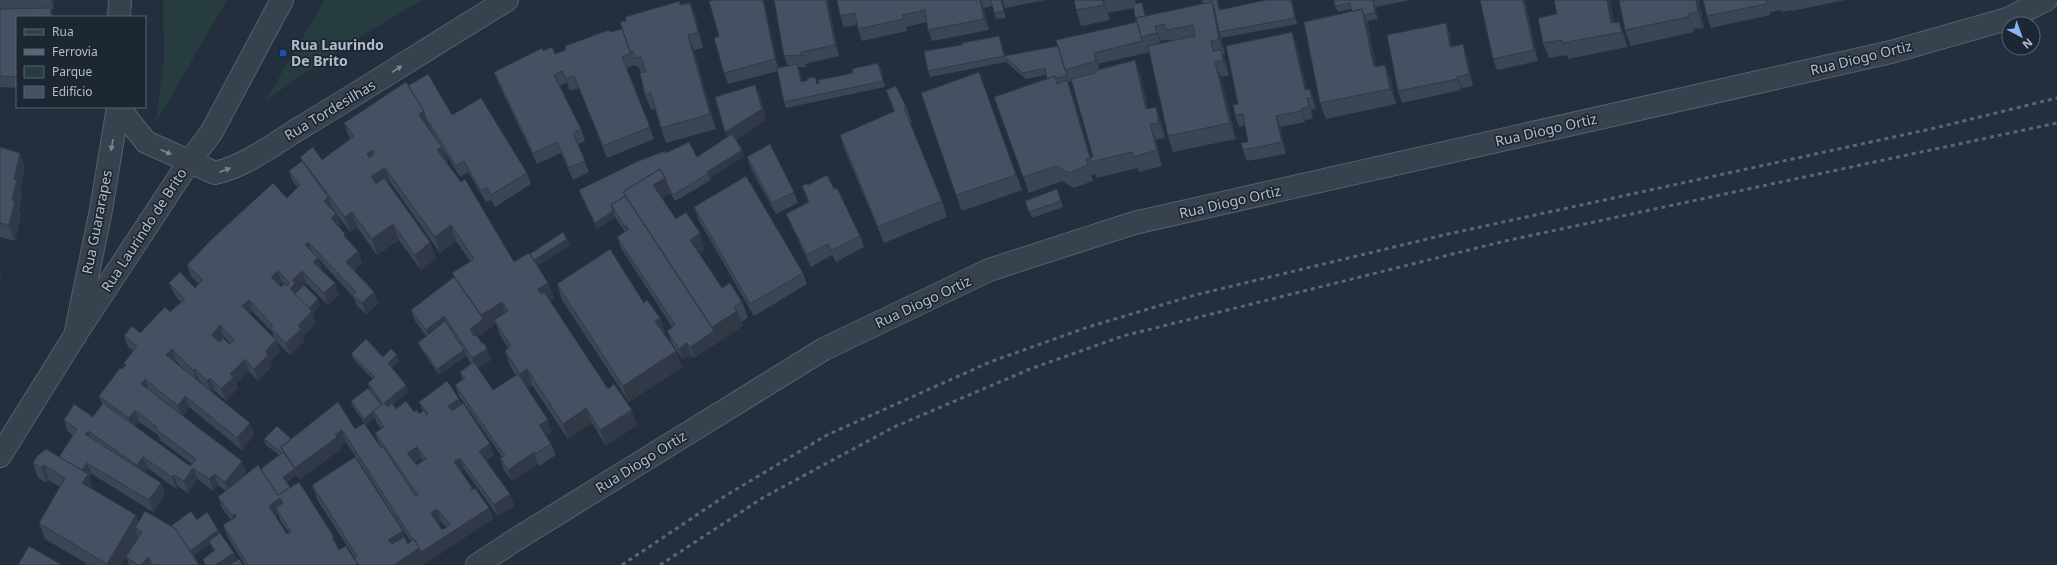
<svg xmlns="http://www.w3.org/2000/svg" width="2057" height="565" font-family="'Noto Sans',sans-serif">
<rect width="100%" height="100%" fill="#242f3e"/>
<!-- green -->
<path fill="#263c3f" d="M163 0H227L156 122 164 59Z
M325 0H422L338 50 265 101Z"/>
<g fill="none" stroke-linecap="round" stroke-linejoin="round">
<defs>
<path id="minor" d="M119 17 120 0
M118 107 146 142 215 173C246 166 274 144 300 128 370 86 438 42 507 0
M75 336 101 210 118 107
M477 565 515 540 824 349 989 270 1134 223 1891 52 2007 19 2046 0"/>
<path id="tertiary" d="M0 456 74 337 189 162 211 133 282 0"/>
</defs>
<!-- minor casing -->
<use href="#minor" stroke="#565f6c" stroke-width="24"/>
<!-- tertiary casing -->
<use href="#tertiary" stroke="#565f6c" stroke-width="24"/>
<!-- minor -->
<use href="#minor" stroke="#38414e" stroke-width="22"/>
<!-- tertiary -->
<use href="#tertiary" stroke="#38414e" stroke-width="22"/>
<!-- rail -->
<path stroke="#5a6575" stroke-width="3" stroke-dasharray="4 4" stroke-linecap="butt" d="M622 565 725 496 827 435 990 362 1088 327 1195 295 1448 234 1935 128 2057 98
M660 565 764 497 894 427 1030 369 1123 336 1505 241 2057 123"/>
</g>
<!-- wall -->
<path fill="#3b4654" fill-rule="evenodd" d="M0 0H54V9H51L17 17V88L0 87Z
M715 0H764L778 68 788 66 784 56 828 0 839 56 805 64 806 67H798L802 82 817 83 853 73 878 63 881 69 885 87 786 108 784 102 778 71 728 84 724 73Z
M837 0H1001L1006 18 996 19 992 6 984 8 989 30 932 41 928 30 927 22 906 27 907 31 862 41 857 25 844 27 840 16Z
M1002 0H1046L1005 8Z
M1074 0H1135L1136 4 1142 3 1144 9 1146 16 1203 3 1202 0H1218L1220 10 1292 0 1297 24 1221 38 1225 54 1223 55 1227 65 1229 75 1221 77 1236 139 1173 152 1168 136 1150 52 1098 64 1099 69 1135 60 1141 76 1148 109 1162 123 1165 138 1156 140 1162 166 1139 172 1137 168 1097 178 1095 174 1091 175 1093 181 1074 188 1062 181 1029 193 994 97 1047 79 1046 75 1026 79 1006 62 930 77 928 71 962 45 999 36 1001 42 1005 56 1058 46 1136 22 1134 8 1108 13 1110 20 1081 26 1076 10ZM1169 39 1170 42 1161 43V41ZM1072 81 1093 157 1091 158 1073 96 1068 82Z
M1334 0H1410L1375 7V5L1378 19 1367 21 1368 25 1376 66 1385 65 1391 80 1396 104 1326 119 1320 103 1352 12V9L1338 12 1335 6Z
M1480 0H1525L1538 61 1497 70 1493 59Z
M1554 0H1610L1614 23 1619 22 1625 37 1627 47 1568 59 1567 55 1549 58 1543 43 1557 14Z
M1699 0 1704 28 1693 29 1694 32 1631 46 1625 30Z
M1703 0H1845L1792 11 1791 10 1782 12V10L1770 12V15L1711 28 1707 16Z
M690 3 696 18 703 48 694 50 716 129 666 143 661 128 655 109 651 110 645 95 641 73 638 66 636 67 635 65 627 68 654 139 607 158 579 88 570 91 567 82 560 86 581 129 585 141 578 144 589 172 573 180 561 153 537 164 498 83 494 72 543 51 555 54 622 29 681 5Z
M1446 23 1450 35 1452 47 1467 56 1473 86 1462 88 1461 90 1402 103 1398 91Z
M1296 43 1307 89H1310L1314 100 1316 109 1311 110 1313 119 1305 120V122L1280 127 1286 154 1247 161 1243 150 1248 142 1245 125 1239 127 1235 115 1238 104Z
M979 72 1022 190 962 211 956 195Z
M755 85 760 96 766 120 736 140 742 150 744 156 710 178 711 180 675 201 670 193 662 199 676 219 705 249 699 253 722 288 742 302 748 318 741 322 743 326 694 358 691 355 683 360 671 342 667 331 672 327 621 248 617 237 625 232 615 217 597 229 581 196 579 190 666 153 697 157 727 137Z
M408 86 452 115 527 173 531 184 495 207 491 200 486 202 468 172 460 177 443 149 448 162 447 163 514 262 530 254 567 239 570 245 537 266 548 283 554 298 550 301 608 389 637 425 606 446 592 423 568 439 532 385 527 388 552 432 546 435 551 444 556 455 539 466 538 464 512 481 504 470 500 458 502 457 459 396 455 385 463 380 460 372 471 363 466 355V356L439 375 421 349 418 343 426 336 415 321 411 310 454 277 452 273 470 261 456 241 440 253 391 183 389 184 430 242 436 258 421 270 399 240 377 255 357 227 350 232 332 208V209L336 214 341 225 339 227 345 234 348 240 358 251 362 263 354 270 374 292 378 304 366 314 357 306 354 298 318 258 322 270H321L339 295 328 305 306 283 298 290 320 305 313 313 316 323 303 336 305 340 290 355 276 341 280 352 270 361 272 366 258 381 249 371 236 383 238 388 226 401 214 390 212 392 250 423 254 435 242 450 189 407 183 416 242 461 246 472 241 478 261 469 279 455 266 445 264 439H291L355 429 381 448 375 433 382 429 377 423 375 418 366 425 353 407 351 401 380 405H381L370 390 368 383 373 379 354 360 351 354 383 357 399 361 392 368 406 385 408 392 393 404 396 409 414 412 419 414 423 411 419 402 459 399 461 404 494 455 486 461 510 494 514 506 498 516 464 469 461 472 473 489 489 508 493 519 423 565H245L227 536 223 525 231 520 222 508 218 497 226 491 218 485 213 491 198 479 188 493 178 486 176 489 148 468 145 472 161 483 165 494 153 512 92 474 89 477 93 489V490L139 522 172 526 197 520 218 530 220 533 234 553 236 559 227 565H205L203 559 214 551 210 544 193 556 199 565H129L126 557 139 538 138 537 121 565H85L86 563 45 539 39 523 60 487 49 480 47 483 38 478 33 463 59 457 73 435 68 432 64 420 93 417 102 404 99 396 125 366 124 363 133 351 128 347 124 336 140 333 170 312 181 302 174 294 169 283 195 288 199 284 191 276 187 265 287 198 298 188 293 182 289 171 302 161 300 157 322 160 350 139 344 123ZM429 127 439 142 428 128ZM282 282 284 284 281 287 279 285ZM253 312 272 332 274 339 250 314ZM496 324 500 335 508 348 505 351 510 366 516 375 493 390 478 368 491 360 478 337ZM224 337 230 343 229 344 222 339ZM176 361 189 374 175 362ZM199 380 207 389 198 381ZM139 422 158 435 160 440 192 464 190 466 135 426ZM346 442 411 542 408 544 403 531 312 485 318 501 355 558 356 562 339 550 290 487 286 482 297 475 300 479 341 449 340 446ZM421 458 423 461 416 465 415 463ZM278 514 280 520 289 533 287 534 275 516ZM441 521 446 527 442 530 438 523Z
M886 90 906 107 912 122 910 123 942 201 947 217 884 243 845 151 840 135 894 112Z
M0 147 20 153 25 168 20 190 22 195 19 210 21 216 15 241 0 237Z
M747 157 794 192 798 203 776 214 751 169Z
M808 185 860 236 864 247 836 262 832 255 811 267 791 225 786 214 808 202 802 186Z
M1057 189 1063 207 1032 218 1025 201Z
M694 207 803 273 807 284 754 316 698 219Z
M557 284 644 303 660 318 665 333 664 334 682 367 629 402 562 300Z"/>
<!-- shaded-wall -->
<path fill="#303945" d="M51 0H54V9Z
M763 0H764L779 71 775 59Z
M826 0H828L839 56 835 45Z
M980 0H981L984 8 989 30 984 19Z
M1001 0 1003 4 1006 18 1004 11Z
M1103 0 1108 13 1110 20 1104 5Z
M1217 0H1218L1221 16 1219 10Z
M1291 0H1292V1L1297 24 1295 18Z
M1373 0 1375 5 1378 19 1375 13Z
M1523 0H1525L1538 61 1534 50Z
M1607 0H1610L1616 33 1611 23Z
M1696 0H1699L1704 28 1698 12Z
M1212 2 1217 17 1219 32 1221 38 1225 54 1219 39Z
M690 3 696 18 703 48 698 32Z
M1142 3 1144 9 1149 31 1146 25Z
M51 8 54 17H51Z
M1362 9 1368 25 1379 83 1374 67Z
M1688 14 1694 32 1688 17Z
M1619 22 1625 37 1627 47 1622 32Z
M1446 23 1450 35 1455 59 1450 47Z
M1155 26 1161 41 1162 49 1157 33Z
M1292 32 1296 43 1309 98 1305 90Z
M688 35 694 50 716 129 710 114Z
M999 36 1001 42 1005 57 1004 56Z
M1211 41 1216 56 1213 51Z
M1463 44 1467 56 1473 86 1469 74Z
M1221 50 1227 65 1229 75 1223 60Z
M1094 53 1098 64 1100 73 1096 61Z
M1135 60 1141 76 1152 125 1146 109Z
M1215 62 1221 77 1236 139 1230 123Z
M878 63 881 69 885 87 883 81Z
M797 64 800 70 803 88 801 82Z
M1385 65 1391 80 1396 104 1390 89Z
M1457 77 1462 88 1461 90 1457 79Z
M1067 80 1073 96 1092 162H1091Z
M755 85 760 96 766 120 730 143 725 132Z
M1310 89 1314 100 1316 109 1312 98Z
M1307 98 1311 110 1313 119 1309 107Z
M1156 107 1162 123 1165 138 1159 123Z
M1301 109 1305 120V122L1301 111Z
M424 111 429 127 424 130 419 115Z
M1276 116 1280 127 1286 154 1282 142Z
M1150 124 1156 140 1162 166 1157 150Z
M442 147 448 162 443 166 437 150Z
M372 150 378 166 372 170 367 154Z
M742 150 744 156 710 178 707 172Z
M20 153 25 168 20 190 22 195 19 210 21 216 15 241 9 225 14 179Z
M385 168 391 183 377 192 371 176Z
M665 178 670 193 659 201 629 200Z
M328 197 332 208 328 212 324 201Z
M613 211 615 217 597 229 595 223Z
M352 212 357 227 350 232 345 217Z
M336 214 341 225 335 230 331 218Z
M393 224 399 240 377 255 372 239Z
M451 225 456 241 440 253 435 237Z
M626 225 630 237 629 238 625 227Z
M700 233 705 249 696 255 690 240Z
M345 234 350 245 344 236Z
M567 239 570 245 532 269 530 263Z
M308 242 313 253 305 245Z
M430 242 436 258 421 270 415 255Z
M358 251 362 263 350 274 346 262Z
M318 258 322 270 317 274 313 262Z
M278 271 282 282 275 288 271 277Z
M302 271 306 283 298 290 296 298 290 289 292 280Z
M0 273 1 277 0 281Z
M335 283 339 295 328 305 324 293Z
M548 283 554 298 544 305 538 289Z
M374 292 378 304 366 314 362 303Z
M318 299 320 305 313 313 316 323 303 336 305 340 290 355 286 343 307 310Z
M249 300 253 312 246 318 242 306Z
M502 302 507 317 494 320 496 324 474 340 470 329 483 319 481 315Z
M737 311 743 326 694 358 690 347 714 331 712 327Z
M444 316 448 327 430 341 426 330Z
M660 318 665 333 661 336 655 321Z
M220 325 224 337 216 347 212 335Z
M276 340 280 352 270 361 272 366 258 381 254 369 265 351Z
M687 343 691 355 683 360 679 349Z
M172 349 176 361 170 366 166 355Z
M487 349 491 360 476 370 472 358Z
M464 350 466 356 439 375 437 369Z
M676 351 682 367 629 402 623 386Z
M397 355 399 361 391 369 388 363Z
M245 359 249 371 236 383 238 388 226 401 221 389 230 374Z
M195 369 199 380 197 382 193 370Z
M527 369 532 385 525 390 520 374Z
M210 378 214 390 211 393 207 381Z
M145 379 149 390 141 384Z
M406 385 408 392 385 410 383 404Z
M185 396 189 407 182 417 178 406Z
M459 399 463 410 452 417 448 406Z
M586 408 592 423 568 439 563 424Z
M135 410 139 422 133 429 129 418Z
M632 410 637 425 606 446 600 430Z
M373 412 375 418 366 425 364 419Z
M548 420 552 432 543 437 539 425Z
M250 423 254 435 242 450 237 438Z
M342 430 346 442 340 446 341 449 300 479 295 468 335 435Z
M88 431 92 443 85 434Z
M490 444 494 455 483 462 479 451Z
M417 447 421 458 412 465 407 453Z
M534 452 538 464 512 481 508 470Z
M143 457 148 468 141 477 137 465Z
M460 458 464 469 459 474 454 462Z
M242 461 246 472 229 493 225 482Z
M87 463 92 474 89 477 93 489 88 499 82 483 80 473Z
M44 465 49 480 47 483 42 468Z
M193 468 198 479 188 493 184 481Z
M295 469 297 475 285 483 283 477Z
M214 474 218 485 213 491 209 479Z
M174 475 178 486 176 489 172 477Z
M161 483 165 494 153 512 149 500Z
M510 494 514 506 498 516 494 505Z
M280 498 284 510 276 508 278 514 273 517 269 506Z
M489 508 493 519 423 565H394L419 548Z
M437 509 441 521 435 525 431 513Z
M235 514 239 526 236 527 232 516Z
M136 515 142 531 135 528 138 537 121 565H108L107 564Z
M218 530 220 536 209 541 210 544 191 558 189 552Z
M403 531 409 546 394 555 388 540Z
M334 537 338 548 332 538Z
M234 553 236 559 227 565H215Z
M148 557 151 565H141Z"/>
<!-- building -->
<path fill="#455162" stroke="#303945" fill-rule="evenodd" d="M715 0H763L775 59 724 73 714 38 719 36 709 1Z
M774 0H826L835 45 801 52 802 55 784 56Z
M837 0H980L984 19 928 30 925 10 902 15 903 19 858 29 855 13 840 16Z
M991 0H1001L1004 11 994 13Z
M1074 0H1103L1104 5 1076 10Z
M1202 0H1217L1219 10 1266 0H1291L1295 18 1219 32 1215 11 1212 2 1203 3Z
M1334 0H1373L1375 13 1364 15 1362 9 1352 12 1350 3 1335 6Z
M1480 0H1523L1534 50 1493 59Z
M1554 0H1607L1611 23 1619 22 1622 32 1562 43V40L1543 43 1538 18 1557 14Z
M1619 0H1696L1698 12 1688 14V17L1625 30Z
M1703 0H1770L1766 1V4L1707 16Z
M680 1V5L690 3 698 32 688 35 710 114 661 128 651 93 645 95 640 73 646 72 641 57 635 58 633 51 630 52 620 22 626 21 625 17Z
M1212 2 1219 39 1211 41 1213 51 1221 50 1223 60 1215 62 1230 123 1168 136 1148 46 1195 36 1193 25 1166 30 1164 24 1155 26 1157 33 1141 37 1136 18Z
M1142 3 1145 16 1136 18 1137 22H1136L1133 4Z
M51 8V17H17V77L0 76V9Z
M1362 9 1374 67 1385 65 1390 89 1320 103 1304 22Z
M1137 22 1142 41 1094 53 1096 61 1065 70 1056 40Z
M1446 23 1450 47 1463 44 1469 74 1457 77V79L1398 91 1387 35Z
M622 29 631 53 622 57 650 127 603 146 574 76 566 79 562 71 554 75 581 129 573 133 585 161 569 168 557 142 533 153 494 72 542 48 543 51 552 47 555 54 566 50 565 46 609 30 610 32Z
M1292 32 1305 90 1310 89 1312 98H1307L1309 107 1301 109V111L1276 116 1282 142 1243 150 1241 143 1248 142 1243 114 1235 115 1233 105 1238 104 1226 46Z
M999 36 1004 56 928 71 924 51 962 45V43Z
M1058 46 1067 76 1056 78 1055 76 1047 79 1045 68 1023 73 1004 56Z
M1135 60 1146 109 1156 107 1159 123 1150 124 1157 150 1133 157 1132 152 1091 162 1090 158 1093 157 1071 79 1095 73V71Z
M878 63 883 81 784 102 777 68 797 64 801 82 808 80 807 78 815 77 817 84 819 83 818 80 853 73 852 69Z
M979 72 1016 175 956 195 921 93Z
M428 74 452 115 481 98 527 173 491 195 487 188 481 191 464 161 456 166 425 116 424 111 408 86Z
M1055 76 1057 84 1067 80 1090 158 1086 159 1088 165 1069 173 1056 166 1023 177 994 97Z
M406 82 424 111 419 115 442 147 437 150 461 182 465 179 514 262 529 253 548 283 538 289 541 294 544 292 608 389 614 384 632 410 600 430 586 408 563 424 527 369 520 374 505 351 511 346 494 320 508 311 502 302 481 315 452 273 474 259 451 225 435 237 385 168 371 176 376 184 384 178 430 242 415 255 393 224 372 239 352 212 345 217 300 157 313 147 322 160 354 136 344 123ZM372 150 374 154 369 158 367 154Z
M755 85 762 109 725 132 715 97Z
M896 86 906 107 904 108 942 201 878 227 840 135 895 111 886 90Z
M732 134 742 150 707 172 708 174 673 195 668 186 665 178 660 169 623 192 625 196 611 205 613 211 595 223 579 190 636 162 665 151 666 153 689 142 697 157Z
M770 144 794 192 772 203 747 157Z
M0 147 20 153 14 179 17 180 12 200 15 201 9 225 0 223Z
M302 161 328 197 324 201 336 214 331 218 345 234 344 236 358 251 346 262 374 292 362 303 353 295 356 292 308 242 305 245 318 258 313 262 335 283 324 293 302 271 292 280 295 283 290 289 312 311 298 326 301 329 286 343 270 328 273 326 249 300 242 306 276 340 265 351 268 355 254 369 245 359 230 374 234 377 221 389 210 378 207 381 195 369 193 370 172 349 166 355 250 423 237 438 185 396 178 406 145 379 141 384 242 461 225 482 214 474 209 479 193 468 184 481 174 475 172 477 143 457 137 465 88 431 85 434 161 483 149 500 87 463 82 470 59 457 77 429 64 420 74 404 93 417 103 403 190 466 196 459 155 429 157 427 135 410 129 418 99 396 120 368 122 369 126 365 124 363 137 346 124 336 132 326 140 333 165 307 170 312 185 299 169 283 180 272 195 288 203 280 187 265 212 239 273 183 287 198 300 185 289 171ZM278 271 290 283 287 286 285 284 281 287 271 277ZM220 325 234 340 229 344 223 338 219 342 212 335Z
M660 169 665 178 653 185 676 219 686 212 700 233 690 240 722 288 730 283 742 302 734 307 737 311 712 327 623 192Z
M827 175 834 189 837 188 860 236 831 251 828 244 807 255 786 214 809 202 802 186 807 183 808 185Z
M746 176 803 273 750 304 694 207Z
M1057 189 1061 201 1029 212 1025 201Z
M625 196 714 331 690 347 687 343 679 349 667 331 675 325 617 237 629 229 626 225 625 227 611 205Z
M563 232 567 239 534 260 530 254Z
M610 249 644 303 647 300 660 318 655 321 676 351 623 386 557 284Z
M454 277 483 319 470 329 474 336 476 335 482 343H484L487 349 472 358 444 316 426 330 411 310Z
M304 285 318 299 309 308 295 294Z
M445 321 464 350 437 369 418 343Z
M366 339 383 357 391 349 397 355 388 363 406 385 383 404 368 383 375 377 351 354Z
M474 362 493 390 518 374 548 420 539 425 551 444 535 454 534 452 508 470 500 458 505 456 455 385 465 378 460 372Z
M447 381 459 399 448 406 452 411 463 403 490 444 479 451 510 494 494 505 460 458 454 462 472 487 470 489 471 491 475 488 489 508 421 552 419 548 414 539 413 540 342 430 335 435 337 437 295 468 281 447 338 402 355 429 364 423 381 448 383 447 416 497 418 495 375 433 384 427 373 411 384 403 388 407 392 403 396 409 406 401 414 412 417 410 419 414 424 410 427 415 428 414 419 402ZM417 447 426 459 416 465 407 453ZM437 509 450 525 442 530 431 513Z
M368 388 381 405 364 419 351 401Z
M277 426 291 439 281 447 283 452 295 469 283 477 290 487 278 495 261 469 282 453 264 439Z
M46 449 88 474 82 483 136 515 107 564 39 523 65 478 44 465 42 468 33 463 37 456Z
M355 457 403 531 388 540 392 544 404 537 408 544 414 539 419 548 394 565H359L354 558 357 556 312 485Z
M258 465 278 495 299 482 334 537 332 538 339 550 346 546 358 565H248L223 525 236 517 235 514 232 516 218 497ZM280 498 283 503 276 508 291 532 287 534 269 506Z
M145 511 176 529 199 565H153L148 557 141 565H138L126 557 142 532 135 528Z
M191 511 197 520 207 512 218 530 190 551 176 529 171 526Z
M220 533 234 553 215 565H206L203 559 215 550 209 541Z
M29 546 62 565H18Z
M239 559 243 565H229Z
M86 562 91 565H85Z"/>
<!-- one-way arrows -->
<defs><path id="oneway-solid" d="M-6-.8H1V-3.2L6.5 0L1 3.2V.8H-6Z"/></defs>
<g fill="#7c8592">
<use href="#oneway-solid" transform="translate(397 69) rotate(-33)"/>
<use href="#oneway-solid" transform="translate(112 145) rotate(100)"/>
<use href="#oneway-solid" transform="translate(166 152) rotate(25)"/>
<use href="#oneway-solid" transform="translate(225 170) rotate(-21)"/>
</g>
<!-- markers -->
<rect fill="#1a4fb4" stroke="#1d2633" stroke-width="1.5" x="279" y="49" width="8" height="8" rx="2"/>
<g text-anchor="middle" stroke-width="3.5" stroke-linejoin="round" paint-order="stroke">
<!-- poi labels -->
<g font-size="14" font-weight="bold" fill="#b4bcc9" stroke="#1d2633" text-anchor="start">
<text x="291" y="50">Rua Laurindo<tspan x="291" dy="16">De Brito</tspan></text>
</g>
<!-- street labels -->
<g font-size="14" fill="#b4bcc9" stroke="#1d2633">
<text transform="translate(1861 58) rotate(-14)" y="5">Rua Diogo Ortiz</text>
<text transform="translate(330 110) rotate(-31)" y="5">Rua Tordesilhas</text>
<text transform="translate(1546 130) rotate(-13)" y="5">Rua Diogo Ortiz</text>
<text transform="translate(1230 202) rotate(-13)" y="5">Rua Diogo Ortiz</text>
<text transform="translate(97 222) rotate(-79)" y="5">Rua Guararapes</text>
<text transform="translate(144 230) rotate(-57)" y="5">Rua Laurindo de Brito</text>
<text transform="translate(923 302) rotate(-25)" y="5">Rua Diogo Ortiz</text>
<text transform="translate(641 462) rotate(-32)" y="5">Rua Diogo Ortiz</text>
</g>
</g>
<!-- legend -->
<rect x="16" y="16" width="130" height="92" fill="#1d2633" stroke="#59626f"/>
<rect x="24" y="29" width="20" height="6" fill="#38414e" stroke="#59626f"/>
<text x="52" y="36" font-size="12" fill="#b4bcc9">Rua</text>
<rect x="24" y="49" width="20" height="6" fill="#5a6575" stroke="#59626f"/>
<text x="52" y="56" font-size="12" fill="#b4bcc9">Ferrovia</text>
<rect x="24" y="66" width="20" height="12" fill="#263c3f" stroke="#59626f"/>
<text x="52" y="76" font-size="12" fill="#b4bcc9">Parque</text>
<rect x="24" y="86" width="20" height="12" fill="#455162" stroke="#59626f"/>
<text x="52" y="96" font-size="12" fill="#b4bcc9">Edifício</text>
<!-- north arrow -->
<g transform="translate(2021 36) rotate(139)"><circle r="19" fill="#1d2633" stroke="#59626f"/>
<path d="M0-3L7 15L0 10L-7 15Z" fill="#8ab4f8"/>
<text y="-6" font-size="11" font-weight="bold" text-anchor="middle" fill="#b4bcc9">N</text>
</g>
</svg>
